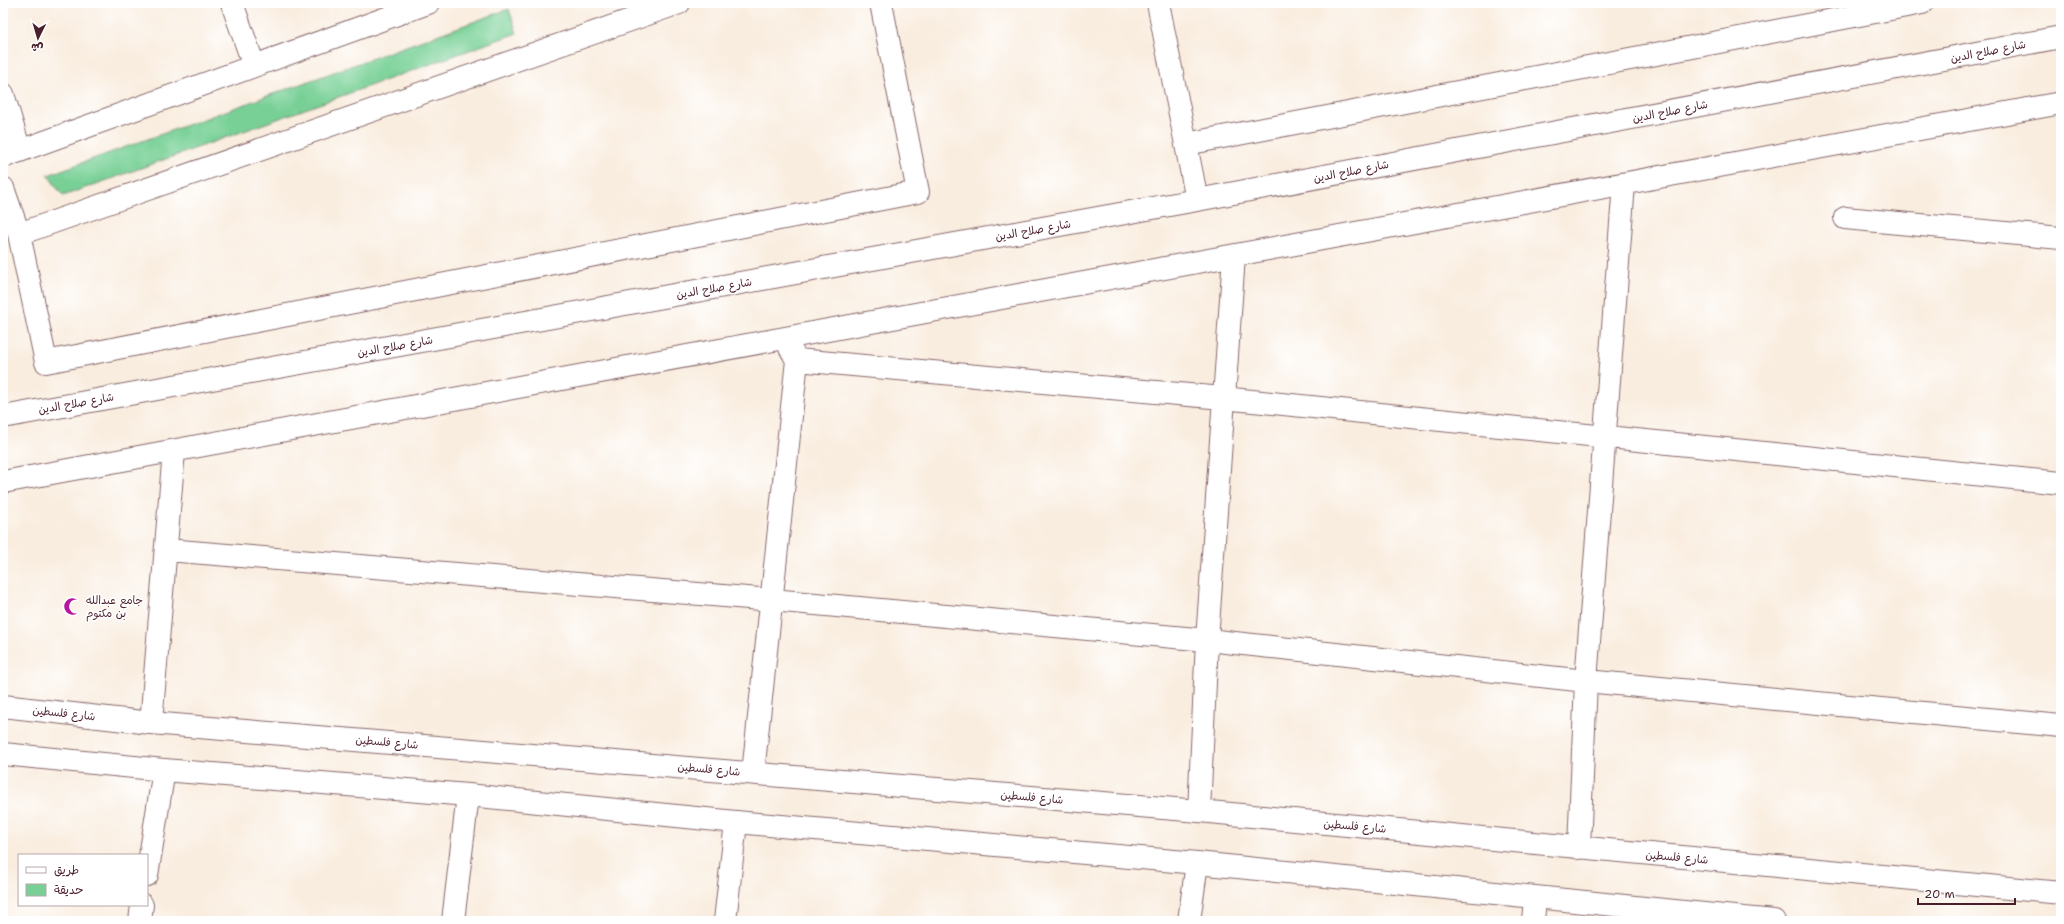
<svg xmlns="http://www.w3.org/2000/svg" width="2064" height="924" font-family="'Shantell Sans','Playpen Sans Arabic',sans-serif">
<rect width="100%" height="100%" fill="#fff"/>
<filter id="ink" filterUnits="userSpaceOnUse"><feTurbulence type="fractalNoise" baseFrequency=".025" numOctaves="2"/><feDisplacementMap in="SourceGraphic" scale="8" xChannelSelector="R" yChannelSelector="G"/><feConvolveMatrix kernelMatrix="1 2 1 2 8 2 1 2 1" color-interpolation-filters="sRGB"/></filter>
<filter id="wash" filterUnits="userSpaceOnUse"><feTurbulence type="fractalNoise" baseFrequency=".012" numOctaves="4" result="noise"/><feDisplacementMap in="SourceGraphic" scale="16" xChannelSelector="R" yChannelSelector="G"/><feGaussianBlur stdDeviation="0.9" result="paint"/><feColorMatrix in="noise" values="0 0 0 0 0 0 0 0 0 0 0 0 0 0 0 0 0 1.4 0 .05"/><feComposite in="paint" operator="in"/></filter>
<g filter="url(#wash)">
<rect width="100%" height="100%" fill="#f9eddf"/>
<!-- green -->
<path fill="#78d096" stroke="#617860" d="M509 9 517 33 63 196 48 175Z"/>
</g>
<g filter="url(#ink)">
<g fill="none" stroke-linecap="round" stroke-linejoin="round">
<defs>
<path id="minor" d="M232 3 254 66
M1158 3 1197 200
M3 94 20 151
M1186 144 1922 3
M3 157 428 3
M3 188 19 234 46 362 918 192 881 3
M1845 218 2061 238
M19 234 679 3
M797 360 1223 398 2061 483
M3 417 1197 200 2061 37
M3 482 2061 103
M167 550 772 600 1207 640 1586 681 2061 726
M151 723 174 451
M753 773 797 360 790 348
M1199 811 1207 640 1234 256
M1579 848 1586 681 1624 184
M147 875 164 770
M140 921 142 905
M453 921 468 795
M725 921 736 822
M1189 921 1197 863
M1533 921 1535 898"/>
<path id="major" d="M3 706 151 723 1199 811 2061 893
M3 754 164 770 468 795 736 822 1197 863 1774 921"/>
</defs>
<!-- minor casing -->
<use href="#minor" stroke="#87676a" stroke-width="24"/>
<!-- major casing -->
<use href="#major" stroke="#87676a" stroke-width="24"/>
<!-- minor -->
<use href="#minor" stroke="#fff" stroke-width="22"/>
<!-- major -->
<use href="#major" stroke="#fff" stroke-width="22"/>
</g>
</g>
<!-- icons -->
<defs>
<symbol id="mosque-bare" viewBox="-9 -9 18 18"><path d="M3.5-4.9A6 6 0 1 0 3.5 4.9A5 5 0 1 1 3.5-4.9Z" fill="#b5179e" stroke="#fff" stroke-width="2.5" paint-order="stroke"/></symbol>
</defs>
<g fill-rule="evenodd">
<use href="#mosque-bare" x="60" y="594" width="25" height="25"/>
</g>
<g text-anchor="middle" stroke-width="3" stroke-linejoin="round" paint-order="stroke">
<!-- street labels -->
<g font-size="11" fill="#4a1f2b" stroke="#fff">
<text transform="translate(1988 51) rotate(-11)" y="4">شارع صلاح الدين</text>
<text transform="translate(1670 111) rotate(-11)" y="4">شارع صلاح الدين</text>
<text transform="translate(1351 171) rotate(-11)" y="4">شارع صلاح الدين</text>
<text transform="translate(1033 230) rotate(-10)" y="4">شارع صلاح الدين</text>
<text transform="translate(714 288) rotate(-10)" y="4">شارع صلاح الدين</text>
<text transform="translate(395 346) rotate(-10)" y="4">شارع صلاح الدين</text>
<text transform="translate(76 403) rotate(-10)" y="4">شارع صلاح الدين</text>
<text transform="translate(64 713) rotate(6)" y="4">شارع فلسطين</text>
<text transform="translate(387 742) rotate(5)" y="4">شارع فلسطين</text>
<text transform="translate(709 769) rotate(5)" y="4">شارع فلسطين</text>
<text transform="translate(1032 797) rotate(5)" y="4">شارع فلسطين</text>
<text transform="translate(1355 826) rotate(5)" y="4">شارع فلسطين</text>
<text transform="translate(1677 857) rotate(5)" y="4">شارع فلسطين</text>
</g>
<!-- poi labels -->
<g font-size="11" fill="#4a1f2b" stroke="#fff" text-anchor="start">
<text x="86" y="604">جامع عبدالله<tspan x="86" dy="13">بن مكتوم</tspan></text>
</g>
</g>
<!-- margin -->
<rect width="2064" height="924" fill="none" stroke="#fff" stroke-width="16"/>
<!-- legend -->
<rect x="18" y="854" width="130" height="52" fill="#ffffff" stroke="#b7a5aa"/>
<rect x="26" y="867" width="20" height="6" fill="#ffffff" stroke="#b7a5aa"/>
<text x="54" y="874" font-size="12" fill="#4a1f2b">طريق</text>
<rect x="26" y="884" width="20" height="12" fill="#78d096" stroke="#b7a5aa"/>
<text x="54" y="894" font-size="12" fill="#4a1f2b">حديقة</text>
<!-- north arrow -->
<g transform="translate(38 38) rotate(185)" stroke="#ffffff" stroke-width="3" paint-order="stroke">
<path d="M0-3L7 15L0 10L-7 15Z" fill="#4a1f2b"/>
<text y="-6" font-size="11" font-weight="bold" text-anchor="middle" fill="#4a1f2b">ش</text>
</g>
<!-- scale -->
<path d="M1918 898v6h97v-6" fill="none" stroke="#4a1f2b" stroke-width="2"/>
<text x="1924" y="898" font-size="12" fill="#4a1f2b" stroke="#ffffff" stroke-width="3" paint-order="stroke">20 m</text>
</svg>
